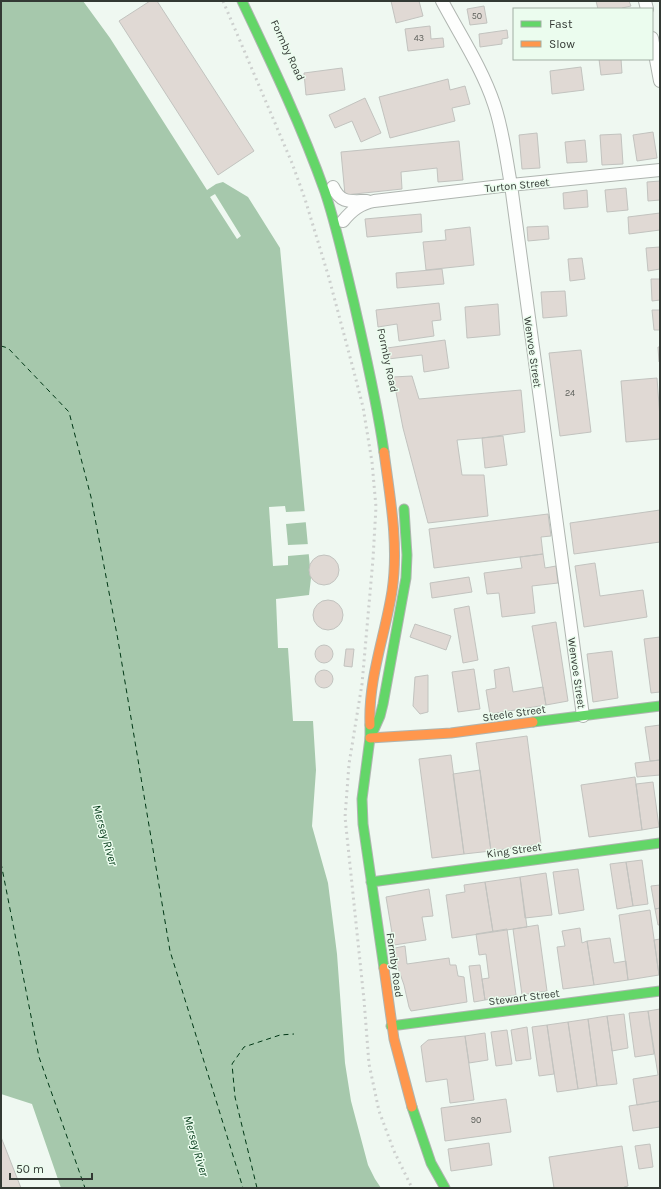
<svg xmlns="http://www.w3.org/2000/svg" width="661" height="1189" font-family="Karla,sans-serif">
<rect width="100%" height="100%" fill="#eff8f1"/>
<!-- water -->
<path fill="#a6c8ac" d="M1 1H83L110 38 207 190 216 184 223 182 248 197 280 248 311 578 309 595 276 599 278 648H288L293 721H313L316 770 312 826 328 883 337 954 345 1063 351 1101 368 1165 375 1179 381 1188H61L32 1104 1 1094Z"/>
<!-- pier -->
<path fill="#eff8f1" d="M215 194 241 236 237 239 210 197Z
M285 506 286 512 307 511 308 522 286 524 288 545 310 544 311 554 288 556V565L273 566 269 507Z"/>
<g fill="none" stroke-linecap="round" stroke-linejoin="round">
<!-- ferry -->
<path stroke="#003715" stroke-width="1" stroke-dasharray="5 4" stroke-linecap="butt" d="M1 346 8 348 69 412 91 497 118 640 170 951 243 1188
M1 863 39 1057 85 1188
M257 1188 235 1097 232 1064 244 1047 280 1035 294 1034"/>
</g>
<!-- building -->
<path fill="#e0d9d4" stroke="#c2c3bf" d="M150 1H157L254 151 218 175 119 21Z
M391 1H419L423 16 396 23Z
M596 1H629L631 6 622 8 623 9H598Z
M484 6 487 23 470 25 467 9Z
M430 26 431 39 443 38 444 47 408 51 405 29Z
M507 30 508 38 502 39V44L480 47 479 34Z
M599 59H621L622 73 601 75Z
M581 67 584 90 552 94 550 71Z
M342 68 345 90 306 95 304 73Z
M448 79 450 90 465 86 470 104 452 108 455 121 390 138 379 97Z
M365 98 381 133 361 142 352 121 335 128 329 115Z
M653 132 657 158 637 161 633 135Z
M537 133 540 168 522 169 519 135Z
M621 134 623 164 602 165 600 135Z
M585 140 587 162 567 163 565 142Z
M459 141 463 180 438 182 437 168 401 172 402 189 345 195 341 152Z
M660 181V200L648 201 647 182Z
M626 188 628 210 607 212 605 190Z
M587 190 588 207 564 209 563 193Z
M660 213V230L629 234 628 217Z
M421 214 422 232 367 237 365 219Z
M548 226 549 239 528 241 527 227Z
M470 227 474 265 426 270 423 242 446 240 445 230Z
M660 247V269L648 271 646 248Z
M582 258 585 279 570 281 568 259Z
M442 269 444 284 397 288 396 273Z
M651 279H660V300L652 301Z
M565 291 567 316 543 318 541 292Z
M439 303 441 320 432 321 434 336 399 341 397 324 378 327 376 310Z
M498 304 500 335 467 338 465 307Z
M652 310H660V330H654Z
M445 340 449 368 424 372 422 355 388 359 387 348Z
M658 347H660V362H659Z
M581 350 591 432 560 436 549 353Z
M412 376 419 399 521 390 525 432 482 438 457 440 462 475H484L488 516 428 523 403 428 393 377Z
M657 378 660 418V439L626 442 621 381Z
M503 436 507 465 485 468 482 438Z
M660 510V542L574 554 570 523Z
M548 514 551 536 541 537 543 554 434 568 429 529Z
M543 554 545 568 556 566 558 583 532 586 535 613 502 617 499 593 487 594 484 573 522 568 520 557Z
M309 570a15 15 0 1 1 30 0a15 15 0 1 1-30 0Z
M595 563 600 596 643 590 647 617 584 627 575 566Z
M469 577 472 592 432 598 430 583Z
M313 615a15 15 0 1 1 30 0a15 15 0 1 1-30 0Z
M469 606 478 660 463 663 454 609Z
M556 622 568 701 546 705 532 626Z
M415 624 451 636 446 650 410 637Z
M660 637V692L651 693 644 639Z
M315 654a9 9 0 1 1 18 0a9 9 0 1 1-18 0Z
M346 649H354L352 667 344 666Z
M612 651 618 698 593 702 587 654Z
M509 667 513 692 543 687 546 705 490 714 486 690 496 688 494 670Z
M474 669 480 709 458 712 452 672Z
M315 679a9 9 0 1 1 18 0a9 9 0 1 1-18 0Z
M428 675V712L420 714 413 706 415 677Z
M660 725V760L650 761 645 727Z
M527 736 541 844 491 851 476 743Z
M451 755 464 854 432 858 419 759Z
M660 760V775L637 777 635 763Z
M480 770 491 851 464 854 453 774Z
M635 777 642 830 589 837 581 785Z
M653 782 659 827 642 830 636 784Z
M642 860 648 904 633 906 626 862Z
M626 862 633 906 617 909 610 864Z
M578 869 584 910 559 914 553 872Z
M546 873 552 915 525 918 520 877Z
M520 877 527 927 493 932 485 882Z
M485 882 493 932 452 938 446 895 465 892 464 885Z
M660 885V908L655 909 651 886Z
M429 889 433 916 422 917 426 940 394 945 386 897Z
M660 908V925H658L655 909Z
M650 910 659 975 628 980 619 915Z
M538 925 547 991 522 995 513 929Z
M580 928 582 943 587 941 594 985 563 989 557 947 565 946 562 931Z
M507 929 516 995 485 1000 482 979 489 978 486 954 479 955 476 934Z
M610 938 614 963 626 961 628 980 594 985 587 941Z
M660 939V975H659L654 940Z
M405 946 407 964 449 958 450 965H456L458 976 464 977 467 1002 411 1011 409 1007 404 985 397 965 395 948Z
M480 965 485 1000 474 1002 469 966Z
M660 1009V1101L637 1105 633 1079 658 1075 648 1011Z
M648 1011 654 1054 635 1057 629 1013Z
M624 1014 628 1048 612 1051 607 1016Z
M607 1016 617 1084 597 1086 588 1019Z
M588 1019 597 1086 578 1089 568 1022Z
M568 1022 578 1089 557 1092 547 1025Z
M547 1025 554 1074 539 1076 532 1027Z
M527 1027 531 1059 516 1061 511 1030Z
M507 1030 512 1064 496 1066 491 1032Z
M485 1033 488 1060 469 1063 465 1036Z
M465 1036 474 1100 450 1103 447 1079 426 1082 421 1046 428 1040Z
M506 1099 511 1132 445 1141 441 1108Z
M660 1101V1127L633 1131 629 1106Z
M1 1137 21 1188H1Z
M489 1143 492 1165 451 1171 448 1149Z
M650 1144 653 1167 639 1169 635 1146Z
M622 1146 628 1186 624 1187V1188H554L549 1157Z"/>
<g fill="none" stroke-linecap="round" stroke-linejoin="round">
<defs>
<path id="street" d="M442 1C460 35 482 68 494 104 503 130 506 158 511 185L583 716
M645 1 647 9
M652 38 660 81
M333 187C341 204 350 201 367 201
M343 221C352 210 360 204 374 201L501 186 660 170"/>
<path id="fast" d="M242 1C272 64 302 127 325 192 337 228 345 266 354 303 365 352 377 402 384 452
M533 722 660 706
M370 725V738L362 799 363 824 384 968
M372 734 380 716 383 704 406 578 407 555 404 509
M371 882 660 843
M391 1026 660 991
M412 1107 431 1163 445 1188"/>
<path id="slow" d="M370 725C368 679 385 636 392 591 399 545 390 497 384 452
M370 738 451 733 533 722
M384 968 394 1039 412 1107"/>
</defs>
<!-- street casing -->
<use href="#street" stroke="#afb5b0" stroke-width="14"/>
<!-- fast casing -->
<use href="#fast" stroke="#afb5b0" stroke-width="11"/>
<!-- slow casing -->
<use href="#slow" stroke="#afb5b0" stroke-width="11"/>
<!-- street -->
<use href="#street" stroke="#fdfefd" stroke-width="12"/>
<!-- fast -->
<use href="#fast" stroke="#63d668" stroke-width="9"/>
<!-- slow -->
<use href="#slow" stroke="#ff974d" stroke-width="9"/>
<!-- rail -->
<path stroke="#cdd0ce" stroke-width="3" stroke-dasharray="2 4" stroke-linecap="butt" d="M223 1 292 163 305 199 329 278 354 372 363 407 372 462 376 507 373 559 362 684 349 764 345 817 364 1000 369 1064 379 1111 394 1151 412 1188"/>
</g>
<g text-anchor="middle" stroke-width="3" stroke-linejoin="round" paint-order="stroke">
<!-- number labels -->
<g font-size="9" fill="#5e615c">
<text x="477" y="19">50</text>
<text x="419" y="41">43</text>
<text x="570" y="396">24</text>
<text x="476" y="1123">90</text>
</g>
<!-- street labels -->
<g font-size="11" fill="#333934" stroke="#ebfcee">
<text transform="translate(288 50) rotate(65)" y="4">Formby Road</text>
<text transform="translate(517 185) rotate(-6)" y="4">Turton Street</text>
<text transform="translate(533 352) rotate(82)" y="4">Wenvoe Street</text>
<text transform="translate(388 360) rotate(78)" y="4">Formby Road</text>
<text transform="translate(577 673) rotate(82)" y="4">Wenvoe Street</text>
<text transform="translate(514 713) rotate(-8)" y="4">Steele Street</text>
<text transform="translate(514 850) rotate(-8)" y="4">King Street</text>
<text transform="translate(395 965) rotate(82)" y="4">Formby Road</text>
<text transform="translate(524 997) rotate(-7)" y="4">Stewart Street</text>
</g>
<!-- water labels -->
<g font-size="12" font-style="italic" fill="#003715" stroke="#ebfcee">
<text transform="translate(105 835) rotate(74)" y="4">Mersey River</text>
<text transform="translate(196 1146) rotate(74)" y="4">Mersey River</text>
</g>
</g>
<!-- border -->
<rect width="661" height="1189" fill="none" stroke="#333934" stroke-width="4"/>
<!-- legend -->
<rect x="513" y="8" width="140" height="52" fill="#ebfcee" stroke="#a1aea4"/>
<rect x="521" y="21" width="20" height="6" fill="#63d668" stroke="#a1aea4"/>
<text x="549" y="28" font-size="12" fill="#333934">Fast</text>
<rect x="521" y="41" width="20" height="6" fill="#ff974d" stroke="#a1aea4"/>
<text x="549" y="48" font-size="12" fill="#333934">Slow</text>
<!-- scale -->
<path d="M10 1173v6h82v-6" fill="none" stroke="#333934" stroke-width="2"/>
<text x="16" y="1173" font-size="12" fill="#333934" stroke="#ebfcee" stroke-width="3" paint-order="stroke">50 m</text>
</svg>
